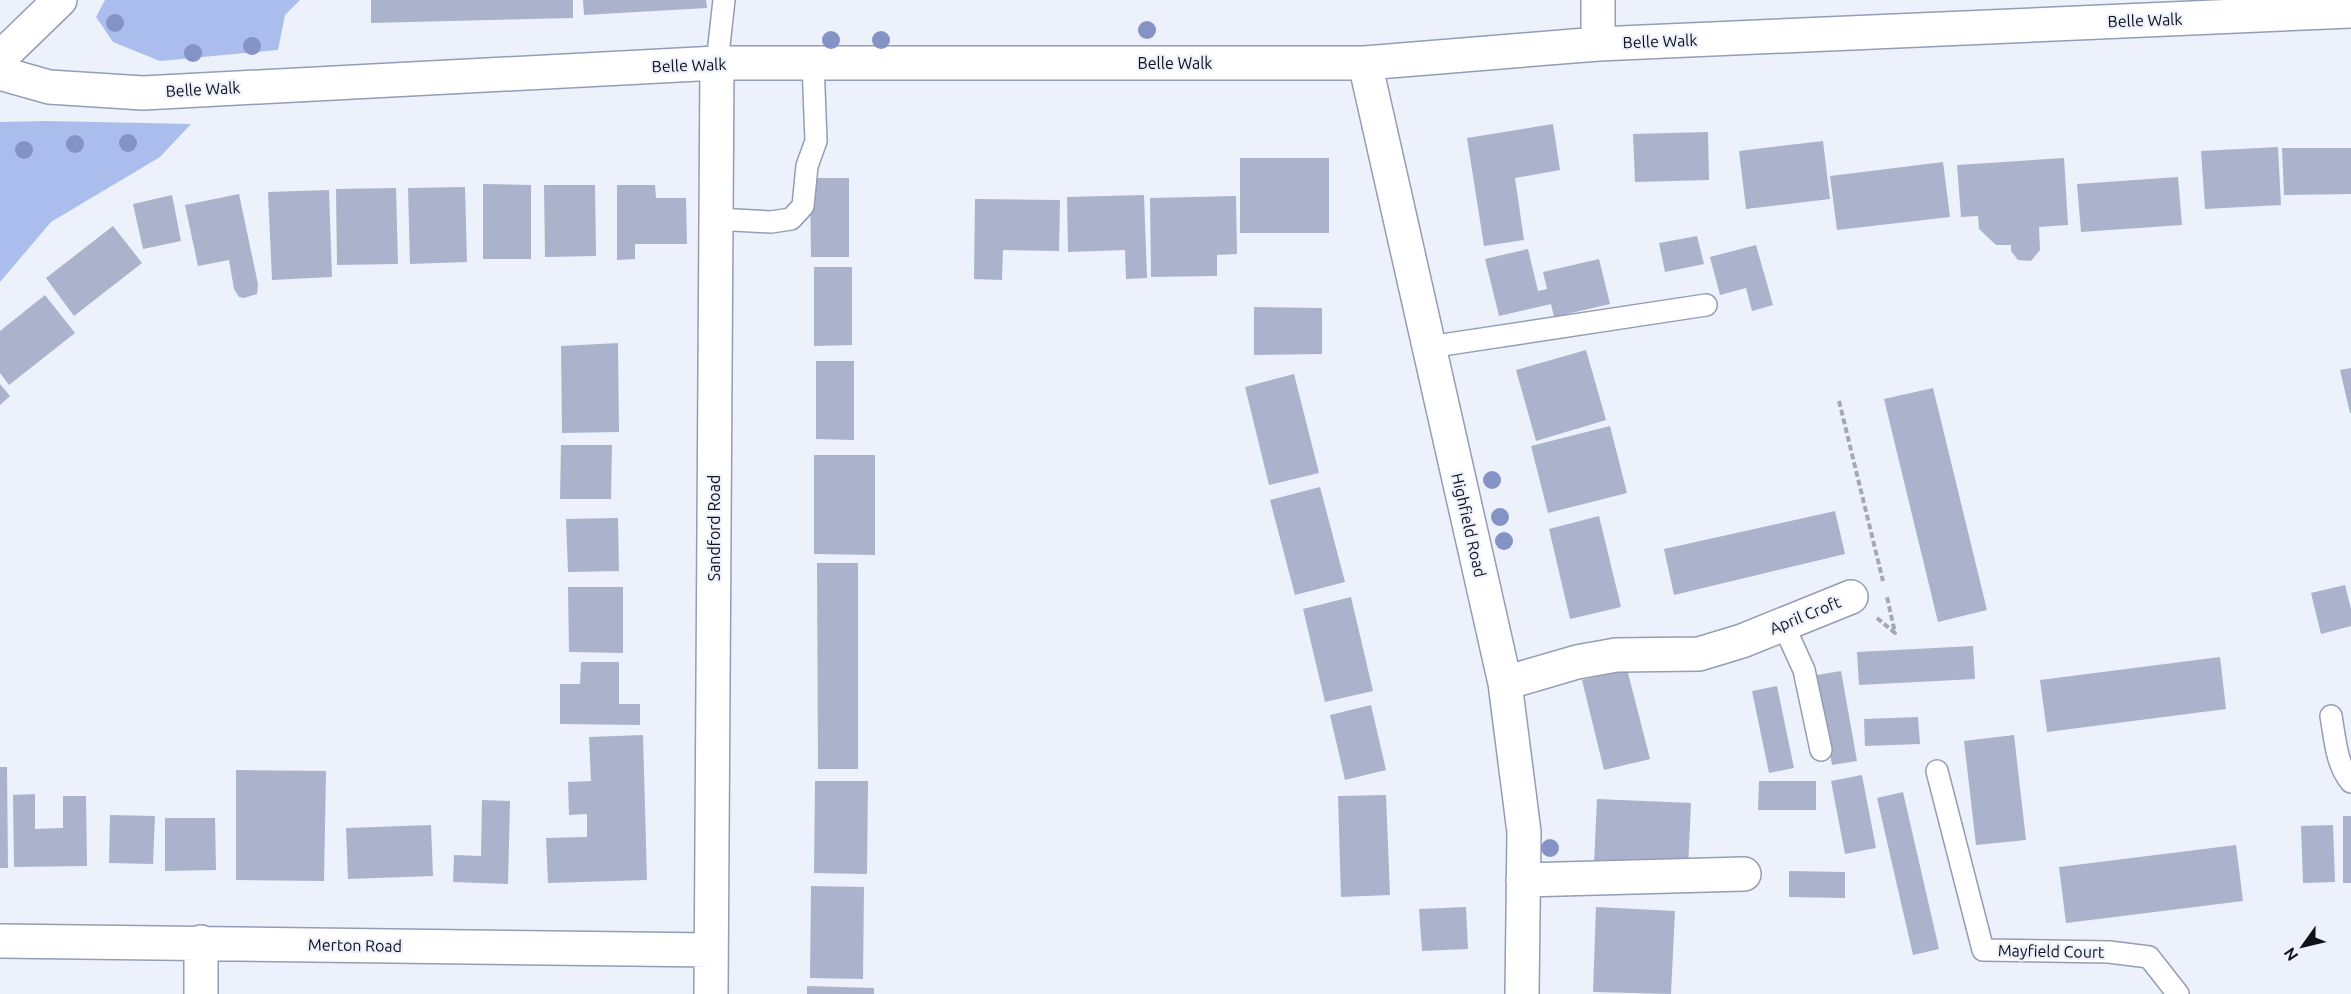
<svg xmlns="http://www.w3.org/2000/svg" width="2351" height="994" font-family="Ubuntu,sans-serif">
<rect width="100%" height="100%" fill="#edf1fb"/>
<!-- green -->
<path fill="#abbdec" d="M105 0H300L285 15 278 50 160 61 113 42 96 17Z
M47 121 191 124 160 157 51 222 0 282V122Z"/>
<!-- building -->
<path fill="#aab3cb" d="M371 0H573V18L371 23Z
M583 0H706L707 8 584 15Z
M1553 124 1560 170 1515 178 1524 240 1484 246 1467 138Z
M1708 132 1709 180 1635 182 1633 134Z
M1823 141 1830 199 1746 209 1739 151Z
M2278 147 2281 205 2205 209 2201 151Z
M2282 148H2351V194L2284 195Z
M1240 158H1329V233H1240Z
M2064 158 2068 225 2039 227 2040 250 2031 261 2018 260 2011 251V245H1996L1979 229 1978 216 1961 217 1957 165Z
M1943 162 1950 217 1837 230 1830 176Z
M2178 177 2182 225 2081 232 2077 184Z
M810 178H849V257H811Z
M483 184 531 185V259H483Z
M544 185H595L596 256 545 257Z
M617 185H655L656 198H686L687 244H635V259L617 260Z
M465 187 467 262 410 264 408 188Z
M396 188 398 264 337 265 336 189Z
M329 190 332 277 272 280 268 192Z
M239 194 258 284 257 294 244 298 239 297 234 289 229 260 198 266 185 205Z
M172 195 181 241 143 249 133 204Z
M1144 195 1147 278 1126 279 1125 250 1068 252 1067 197Z
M1236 196 1237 254 1217 255V276L1151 277 1150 198Z
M975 199 1060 200 1059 251 1003 250 1002 280 974 279Z
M113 226 142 263 74 316 46 278Z
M1697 236 1704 264 1665 272 1659 243Z
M1756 245 1773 305 1752 311 1746 288 1720 295 1710 257Z
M1528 249 1538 291 1547 289 1543 272 1599 259 1610 304 1554 317 1551 304 1499 316 1485 259Z
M814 267H852V345L814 346Z
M45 295 75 333 9 385 0 373V331Z
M1254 307 1322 308V354L1254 355Z
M618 343 619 432 562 433 561 346Z
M1586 350 1606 420 1536 441 1516 370Z
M816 361H854V440L816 439Z
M2351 368V413H2350L2340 370Z
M1294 374 1319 473 1269 485 1245 387Z
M0 384 10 396 0 405Z
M1933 388 1987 610 1938 622 1884 399Z
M1610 426 1627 493 1548 513 1531 446Z
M561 445H612L611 499H560Z
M814 455H875V555L814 554Z
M1320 487 1345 582 1295 595 1270 500Z
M1835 511 1845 554 1674 595 1664 549Z
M1599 516 1621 607 1570 619 1549 529Z
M618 518 619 571 568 572 566 519Z
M817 563H858V769H818Z
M2345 585 2351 609V626L2321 634 2311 593Z
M568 587H623V653L569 652Z
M1351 597 1373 691 1325 702 1303 609Z
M1973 646 1975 679 1859 685 1857 652Z
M2220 657 2226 709 2047 732 2040 680Z
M581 662H619V704H640V725L560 724V684H580Z
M1627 669 1650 759 1604 770 1582 680Z
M1841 671 1857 761 1832 765 1817 675Z
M1777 686 1794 768 1769 773 1752 691Z
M1371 705 1386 770 1345 780 1330 715Z
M1918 717 1920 744 1865 746 1864 719Z
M643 735 647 880 548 883 546 838 587 837V814L569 815 568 782 591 781 589 737Z
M2014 735 2026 840 1976 845 1964 741Z
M0 767H7L8 868H0Z
M236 770 326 771 324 881 236 880Z
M1862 775 1876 848 1845 854 1831 781Z
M815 781H868L867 874 814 873Z
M1759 781H1816V810H1758Z
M1903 792 1939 949 1913 955 1877 798Z
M35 794V829L63 828V796H86L87 866 14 867 13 795Z
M1386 795 1390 895 1341 897 1338 796Z
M1597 799 1691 803 1688 869 1594 864Z
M482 800 510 801 508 884 453 882 454 855 481 856Z
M110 815 155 816 153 864 109 863Z
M2343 816H2351V883H2343Z
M165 818H215L216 870 165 871Z
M431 825 433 876 348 879 346 828Z
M2333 825 2335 882 2303 883 2301 826Z
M2236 845 2243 901 2066 923 2059 867Z
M1789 871 1845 872V898L1789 897Z
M811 886 864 887 863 979 810 978Z
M1466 907 1468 949 1422 951 1419 909Z
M1596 907 1675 911 1671 994 1593 992Z
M807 986 874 988V994H807Z"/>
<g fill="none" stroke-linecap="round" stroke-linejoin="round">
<defs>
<path id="service" d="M717 63 724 0
M716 219 771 222 791 219 803 206 807 166 816 141 813 63
M1429 347 1706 305
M1783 624 1804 670 1821 750
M2331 716C2335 738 2336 764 2351 782
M1937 771 1983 950 2109 952 2149 957 2178 994"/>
<path id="minor" d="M1598 44V0
M1365 63 1505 683 1524 832 1522 994
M0 73 49 87 143 93 717 63H1365L1598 44 2351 11
M1505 683 1577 662 1616 655 1699 654 1742 641 1851 597
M1523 880 1744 874
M0 941 711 950
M201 994V942
M711 994 717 63"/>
<path id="tertiary" d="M0 58 60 0"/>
</defs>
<!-- service casing -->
<use href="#service" stroke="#949db4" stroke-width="24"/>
<!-- minor casing -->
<use href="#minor" stroke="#949db4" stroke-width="36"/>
<!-- tertiary casing -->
<use href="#tertiary" stroke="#949db4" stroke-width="36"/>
<!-- path -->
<path stroke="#a4a8b1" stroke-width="4" stroke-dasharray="6 3" stroke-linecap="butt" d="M1839 401 1883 581
M1877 618 1895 633 1887 597"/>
<!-- service -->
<use href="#service" stroke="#fff" stroke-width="21"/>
<!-- minor -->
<use href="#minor" stroke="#fff" stroke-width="33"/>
<!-- tertiary -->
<use href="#tertiary" stroke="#fff" stroke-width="33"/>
</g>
<!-- trees -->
<g fill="#8492c6">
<circle cx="115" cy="23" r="9"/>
<circle cx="1147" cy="30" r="9"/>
<circle cx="831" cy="40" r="9"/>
<circle cx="881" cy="40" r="9"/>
<circle cx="252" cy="46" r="9"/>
<circle cx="193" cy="53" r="9"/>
<circle cx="128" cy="143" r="9"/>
<circle cx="75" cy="144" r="9"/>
<circle cx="24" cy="150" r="9"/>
<circle cx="1492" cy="480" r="9"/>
<circle cx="1500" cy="517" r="9"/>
<circle cx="1504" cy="541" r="9"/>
<circle cx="1550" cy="848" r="9"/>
</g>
<g text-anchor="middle" stroke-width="4.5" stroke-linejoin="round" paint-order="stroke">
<!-- street labels -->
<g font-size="16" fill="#0f121b" stroke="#edf1fb">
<text transform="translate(2145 20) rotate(-2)" y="6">Belle Walk</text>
<text transform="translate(1660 41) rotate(-2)" y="6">Belle Walk</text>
<text x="1175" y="69">Belle Walk</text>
<text transform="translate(689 65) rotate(-2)" y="6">Belle Walk</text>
<text transform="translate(203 89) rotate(-3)" y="6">Belle Walk</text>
<text transform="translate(1469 525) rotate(77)" y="6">Highfield Road</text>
<text transform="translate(714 528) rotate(-90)" y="6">Sandford Road</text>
<text transform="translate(1805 615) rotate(-22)" y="6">April Croft</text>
<text transform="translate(355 945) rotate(1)" y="6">Merton Road</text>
<text transform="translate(2051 951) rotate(1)" y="6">Mayfield Court</text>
</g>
</g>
<!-- north arrow -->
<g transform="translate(2303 946) rotate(236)" stroke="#edf1fb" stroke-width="4.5" paint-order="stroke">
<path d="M0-4.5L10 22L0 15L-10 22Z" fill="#0f121b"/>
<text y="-9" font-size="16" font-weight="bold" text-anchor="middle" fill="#0f121b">N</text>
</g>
</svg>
